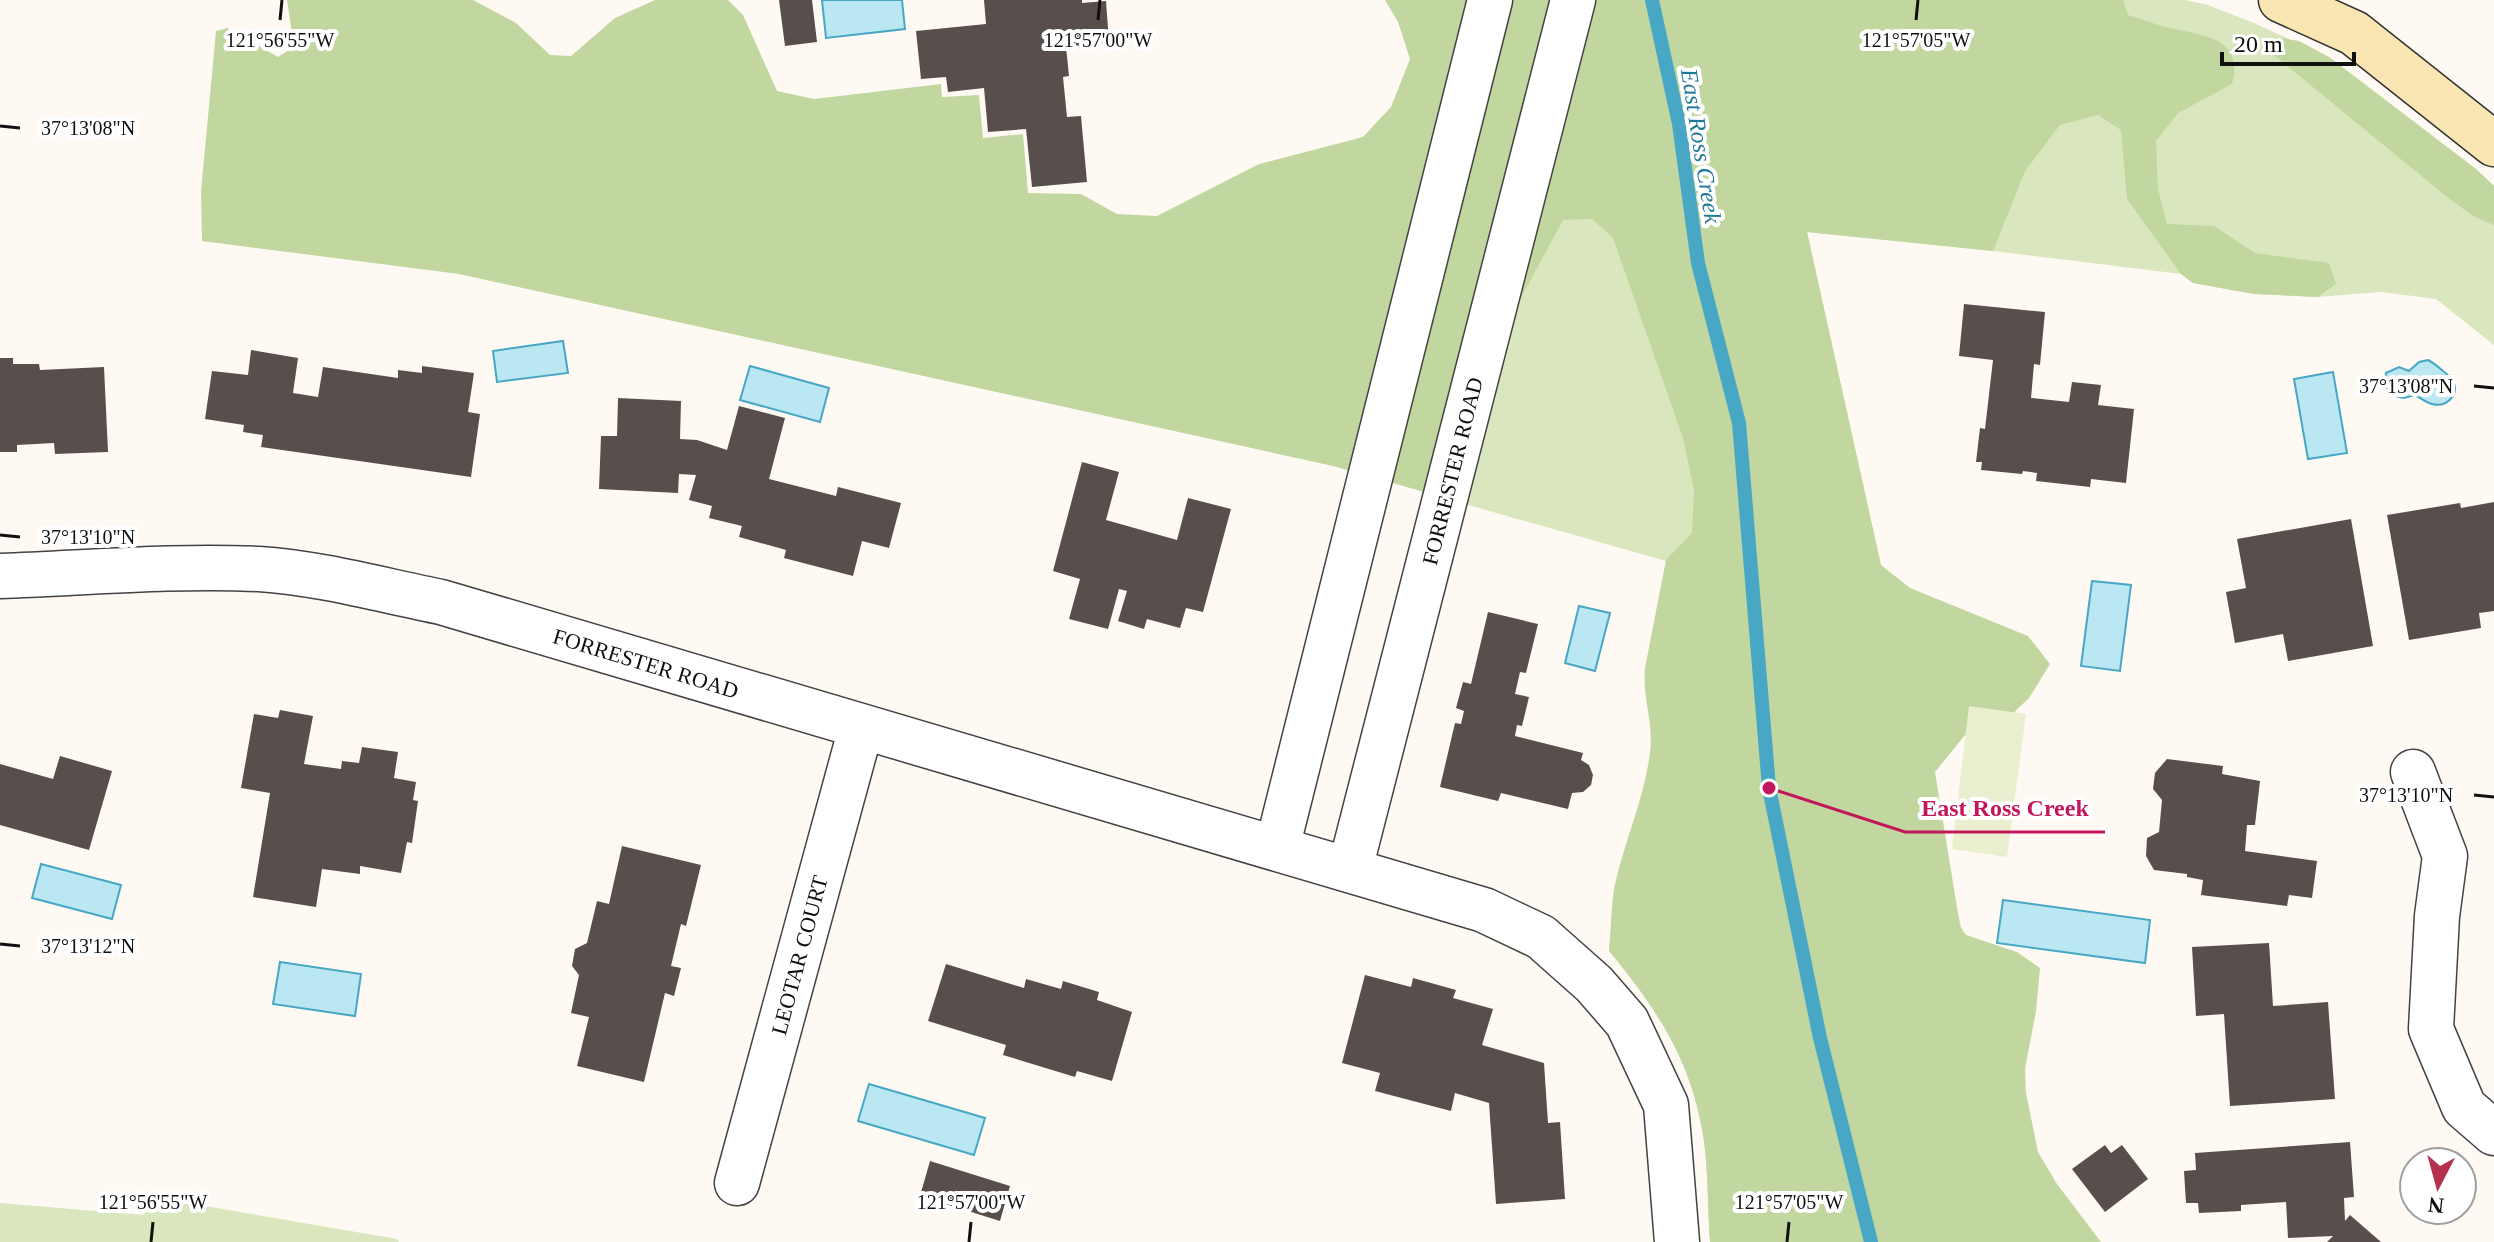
<svg xmlns="http://www.w3.org/2000/svg" width="2494" height="1242" font-family="'Times New Roman',serif">
<rect width="100%" height="100%" fill="#fefaf3"/>
<!-- green -->
<path fill="#dae7be" d="M1612 0H2185L2208 5 2254 23 2329 57 2476 169 2494 186V345L2436 299 2381 292 2318 297 2254 294 2193 283 2181 274 1993 251 1807 232 2031 1242H1710C1707 1204 1709 1162 1701 1124 1688 1055 1653 1004 1609 951L1615 885 1683 891 1666 561 1461 503 1557 161Z
M147 1196 397 1239 399 1242H0V1203L144 1215Z"/>
<!-- forest -->
<path fill="#c1d79f" d="M287 0H473L516 23 550 55 571 56 615 18 655 0H728L743 15 777 91 814 99 941 84 942 97 979 95 983 138 1023 134 1028 193 1081 194 1117 214 1157 216 1259 164 1363 137 1391 107 1410 59 1398 22 1385 0H2123L2128 15C2142 19 2156 25 2170 28 2204 36 2244 37 2232 84L2178 113 2156 141 2158 189 2167 224 2214 226 2255 253 2329 263 2336 284 2318 297 2254 294 2193 283 2181 274 2127 199 2121 130 2098 115 2060 125 2025 171 1993 251 1807 232 1881 565 1910 588 2028 636 2050 664 2029 698 2002 724 1970 729 1935 772 1960 926 1966 935 2017 952 2040 968 2036 1011 2025 1069 2026 1093 2038 1152 2057 1184 2101 1242H1710C1707 1204 1709 1162 1701 1124 1688 1055 1653 1004 1609 951 1611 929 1611 905 1615 884 1625 840 1644 799 1650 753 1654 721 1642 699 1645 668L1666 560 1692 533 1694 490 1683 438 1613 238 1592 219 1563 220 1522 296 1478 354 1431 494 1333 466 459 274 202 241 201 191 216 31 227 28 278 57 294 47Z
M2274 37 2299 41 2329 57 2476 169 2494 186V225L2473 216 2447 197 2270 52Z"/>
<!-- pitch -->
<path fill="#e9efcf" d="M1969 706 2026 714 2007 857 1952 849Z"/>
<!-- water -->
<path fill="#bbe7f2" stroke="#47a7c4" stroke-width="2" d="M822 0H902L905 29 826 38Z
M563 341 568 373 497 382 493 351Z
M2428 360C2434 363 2450 376 2453 381 2460 395 2446 408 2432 404 2425 402 2421 398 2415 395L2404 398 2390 395 2385 383 2386 373 2399 367 2409 371 2419 362Z
M750 366 829 388 820 422 740 400Z
M2333 372 2347 453 2308 459 2294 379Z
M2092 581 2131 585 2120 671 2081 666Z
M1579 606 1610 613 1595 671 1565 663Z
M41 864 121 885 112 919 32 898Z
M2003 900 2150 920 2145 963 1997 943Z
M280 962 361 974 355 1016 273 1004Z
M869 1084 985 1118 974 1155 858 1121Z"/>
<g fill="none" stroke-linecap="round" stroke-linejoin="round">
<!-- stream -->
<path stroke="#47a7c4" stroke-width="14" d="M1652 0 1679 124 1698 263 1739 423 1769 788 1820 1038 1871 1242"/>
</g>
<!-- building -->
<path fill="#584f4d" d="M779 0H812L817 42 785 46Z
M984 0H1082V3L1106 1 1109 42 1066 47 1069 76 1063 77 1067 117 1081 116 1087 182 1032 187 1026 129 988 132 984 88 948 92 946 77 921 79 916 31 986 24Z
M1964 304 2045 312 2040 365 2034 364 2031 398 2069 402 2072 382 2101 385 2098 405 2134 409 2126 483 2091 479 2090 487 2036 481 2037 473 2023 471 2022 474 1981 470 1982 462H1976L1980 428 1985 429 1993 360 1959 356Z
M251 350 298 358 293 393 318 397 323 367 398 378V370L422 373V366L474 373 468 412 480 414 471 477 261 447 263 435 243 432 244 425 205 419 212 371 248 375Z
M0 358H13V364H39L40 370 104 367 108 452 55 454 54 443 17 445V452H0Z
M618 398 681 401 680 439 697 440 727 450 739 406 785 418 769 479 836 496 838 487 901 503 889 548 862 541 853 576 784 558 786 550 739 537 742 526 709 518 712 506 689 500 696 475 679 474 678 493 599 489 601 436H617Z
M1082 462 1119 472 1106 520 1177 540 1188 498 1231 509 1203 612 1186 608 1180 628 1147 619 1144 629 1118 621 1127 591 1119 589 1108 629 1069 619 1080 579 1053 571Z
M2494 502V611L2479 613 2481 628 2409 640 2387 515 2460 503 2461 508Z
M2351 519 2373 646 2288 661 2283 634 2235 643 2226 592 2246 588 2237 539Z
M1488 612 1538 624 1526 673 1520 672 1515 694 1529 697 1522 726 1517 725 1515 736 1583 753 1581 760 1589 765 1593 775 1591 785 1583 792 1572 793 1568 809 1501 793 1498 801 1440 787 1455 723 1461 724 1464 711 1456 708 1463 682 1471 684Z
M280 710 313 716 304 764 341 769 342 761 359 763 362 747 398 752 394 778 416 782 413 800 418 801 412 843 407 842 401 873 360 866V874L322 869 316 907 253 897 270 793 241 788 254 714 278 718Z
M60 756 112 771 89 850 0 825V764L53 779Z
M2167 759 2223 766 2222 774 2260 781 2255 825H2247L2245 851 2317 861 2312 898 2289 895 2287 906 2201 895 2203 880 2187 877V874L2154 870 2146 856 2147 838 2159 832 2162 800 2153 789 2155 773Z
M622 846 701 865 686 926 681 924 671 966 681 968 674 996 665 993 644 1082 577 1066 589 1017 571 1013 579 975 572 966 575 949 587 943 597 901 609 904Z
M2269 943 2273 1006 2328 1002 2335 1099 2230 1106 2224 1014 2196 1016 2192 947Z
M946 964 1024 988 1026 979 1061 989 1063 981 1099 992 1097 1000 1132 1012 1112 1081 1077 1071 1075 1077 1003 1055 1006 1045 928 1021Z
M1365 975 1411 987 1413 978 1456 990 1453 998 1493 1009 1482 1045 1544 1063 1548 1123 1560 1122 1565 1199 1496 1204 1489 1103 1455 1093 1451 1111 1375 1091 1380 1073 1342 1063Z
M2350 1142 2354 1197 2344 1198 2345 1221 2350 1215 2381 1242H2327L2333 1236 2288 1238 2286 1202 2241 1205V1211L2199 1213 2198 1203H2186L2184 1171 2196 1170 2195 1153Z
M2105 1145 2111 1153 2122 1145 2148 1179 2105 1212 2072 1169Z
M930 1161 1010 1186 1000 1221 920 1196Z"/>
<g fill="none" stroke-linecap="round" stroke-linejoin="round">
<defs>
<path id="street" d="M0 576C86 573 173 565 259 569 320 573 381 590 441 602L1484 910 1541 937 1594 984 1627 1022 1666 1105 1677 1242
M2413 772 2445 856 2437 916 2431 1029 2464 1107 2494 1133
M1277 848 1490 0
M1350 869 1573 0
M737 1183 861 728"/>
<path id="secondary" d="M2281 0 2354 33 2494 144"/>
</defs>
<!-- street casing -->
<use href="#street" stroke="#434343" stroke-width="47"/>
<!-- secondary casing -->
<use href="#secondary" stroke="#323232" stroke-width="47"/>
<!-- street -->
<use href="#street" stroke="#fff" stroke-width="44"/>
<!-- secondary -->
<use href="#secondary" stroke="#f9e6b3" stroke-width="44"/>
</g>
<!-- ticks -->
<path fill="none" stroke="#101010" stroke-width="3" d="M280 20 282 0M1098 20 1100 0M1916 20 1918 0M0 126 20 128M2474 386 2494 388M0 535 20 537M2474 795 2494 797M0 944 20 946M151 1242 153 1222M969 1242 971 1222M1787 1242 1789 1222"/>
<g text-anchor="middle" stroke-width="8" stroke-linejoin="round" paint-order="stroke">
<!-- street labels -->
<g font-size="22" fill="#101010" stroke="#fff">
<text transform="translate(1452 471) rotate(-76)" y="8">FORRESTER ROAD</text>
<text transform="translate(646 663) rotate(17)" y="8">FORRESTER ROAD</text>
<text transform="translate(799 955) rotate(-75)" y="8">LEOTAR COURT</text>
</g>
<!-- water labels -->
<g font-size="24" font-style="italic" fill="#217999" stroke="#fff">
<text transform="translate(1701 146) rotate(81)" y="8">East Ross Creek</text>
</g>
</g>
<g font-size="20" text-anchor="middle" fill="#101010" stroke="#fff" stroke-width="8" stroke-linejoin="round" paint-order="stroke">
<text x="280" y="47">121°56'55"W</text>
<text x="1098" y="47">121°57'00"W</text>
<text x="1916" y="47">121°57'05"W</text>
<text x="88" y="135">37°13'08"N</text>
<text x="2406" y="393">37°13'08"N</text>
<text x="88" y="544">37°13'10"N</text>
<text x="2406" y="802">37°13'10"N</text>
<text x="88" y="953">37°13'12"N</text>
<text x="153" y="1209">121°56'55"W</text>
<text x="971" y="1209">121°57'00"W</text>
<text x="1789" y="1209">121°57'05"W</text>
</g>
<!-- callouts -->
<path fill="none" stroke="#c2185b" stroke-width="3" d="M1769 788L1905 832H2105"/>
<circle fill="#c2185b" stroke="#fff" stroke-width="3" cx="1769" cy="788" r="8"/>
<g font-size="24" text-anchor="middle" font-weight="bold" fill="#c2185b" stroke="#fff" stroke-width="8" stroke-linejoin="round" paint-order="stroke">
<text x="2005" y="816">East Ross Creek</text>
</g>
<!-- north arrow -->
<g transform="translate(2438 1186) rotate(186)"><circle r="38" fill="#ffffff" stroke="#9f9f9f" stroke-width="2"/>
<path d="M0-6L14 30L0 20L-14 30Z" fill="#b6314d"/>
<text y="-12" font-size="22" font-weight="bold" text-anchor="middle" fill="#101010">N</text>
</g>
<!-- scale -->
<path d="M2222 52v12h132v-12" fill="none" stroke="#101010" stroke-width="4"/>
<text x="2234" y="52" font-size="24" fill="#101010" stroke="#ffffff" stroke-width="6" paint-order="stroke">20 m</text>
</svg>
